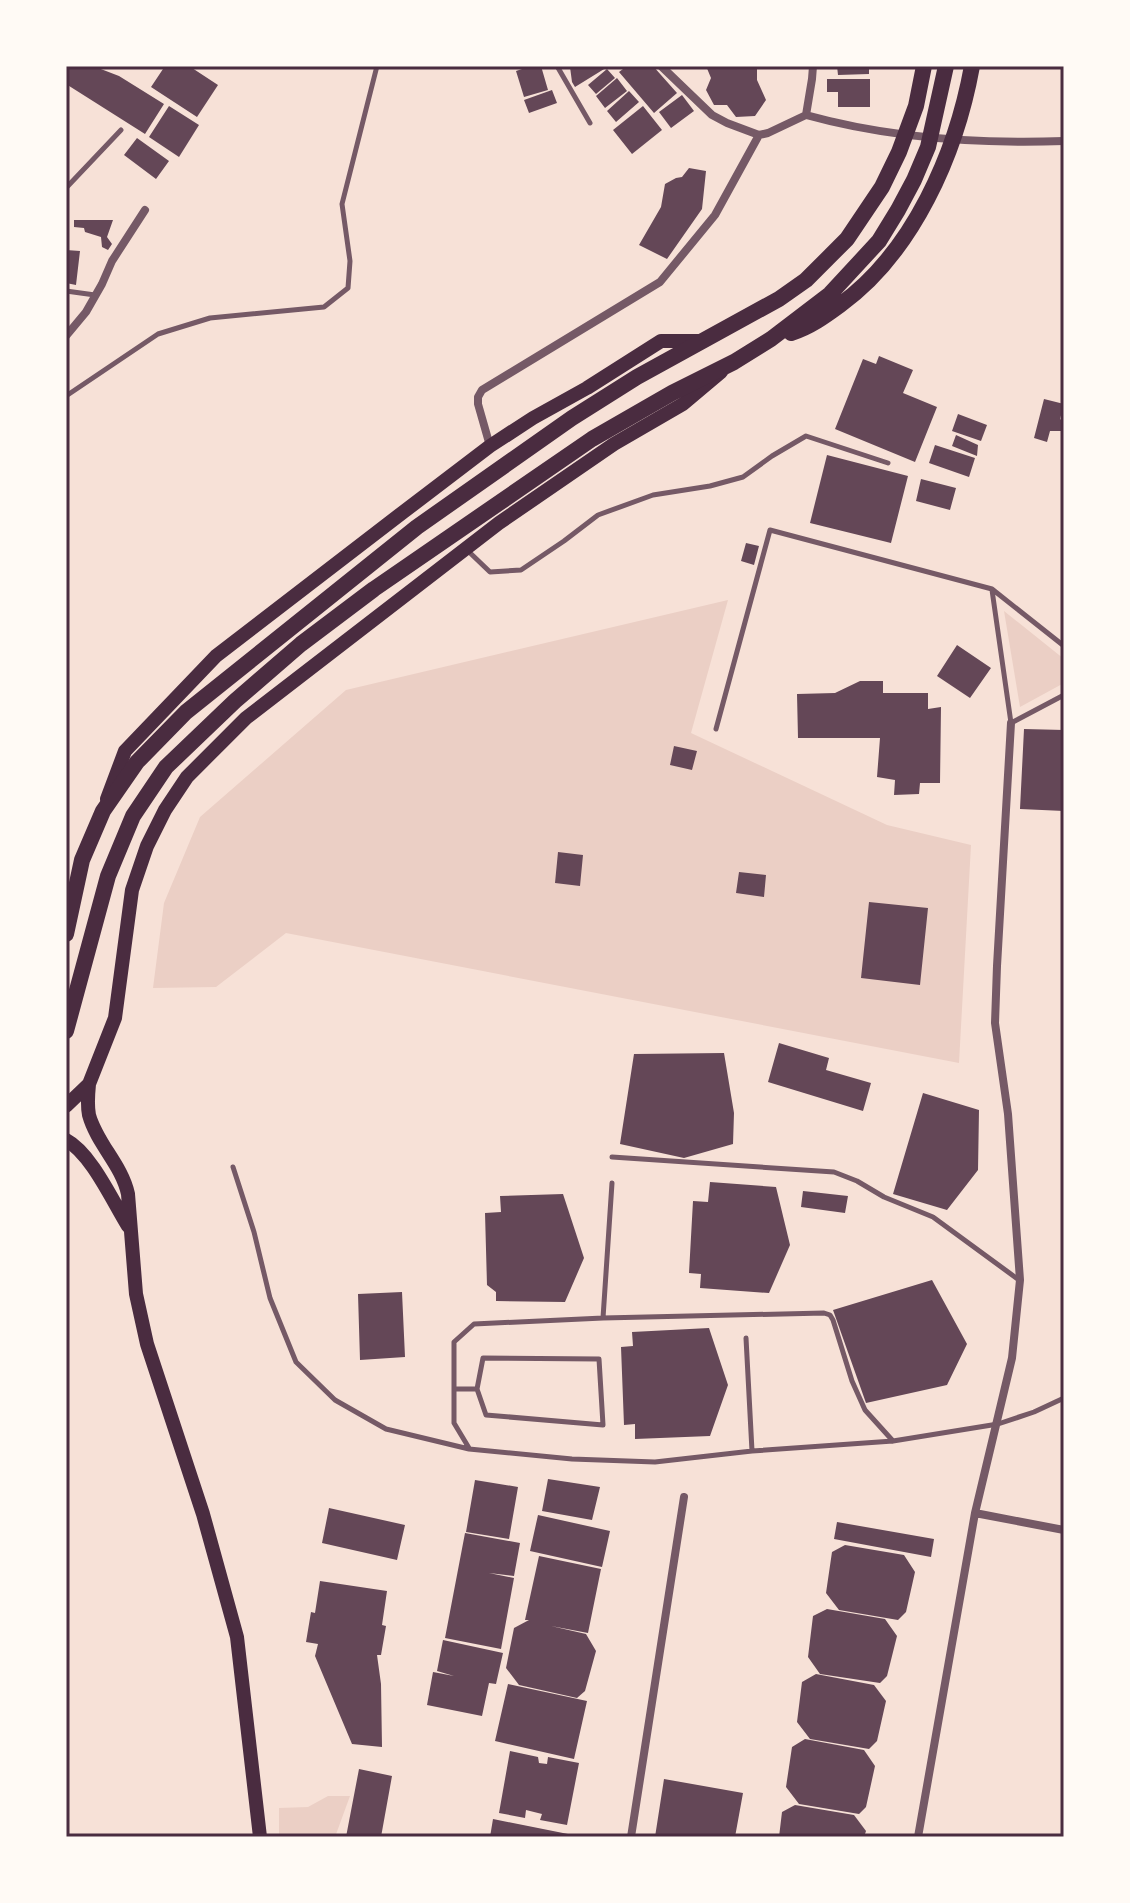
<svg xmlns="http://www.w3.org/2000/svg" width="1130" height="1903" font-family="Karla,sans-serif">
<rect width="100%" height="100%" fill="#f7e1d7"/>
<!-- green -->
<path fill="#ebcfc5" d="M728 600 691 733 887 825 971 845 959 1063 286 933 216 987 153 988 164 903 200 817 346 690Z
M1004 611 1064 659V683L1020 707Z
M328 1796H350L335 1837H279V1808L308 1807Z"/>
<!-- building -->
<path fill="#644757" d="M66 66H93L119 76 164 104 145 134 66 84Z
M165 66H189L218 85 197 117 151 87Z
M531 66H541L548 90 524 97 516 71Z
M572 66H609L575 87 572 82 570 67Z
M627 66H653L677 93 654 113 619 72Z
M706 66H757V80L766 100 755 116 736 117 727 105H714L706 90 711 78Z
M837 66H869V74L838 75Z
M607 69 615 78 596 94 588 85Z
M617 78 627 91 605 108 596 96Z
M827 79H870V107H838V92H827Z
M552 90 557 103 529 113 524 100Z
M629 91 639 102 616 122 607 111Z
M682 95 694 111 671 128 659 112Z
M169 106 199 125 179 157 149 137Z
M643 106 662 130 632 154 613 130Z
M137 138 169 161 156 179 124 155Z
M689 168 706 171 702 209 667 259 639 245 661 207 665 184 676 178 682 177Z
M74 220H113L107 237 112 244 108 250 102 247 101 237 85 232 84 228 74 227Z
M66 250 80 251 76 285 66 283Z
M879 356 913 370 903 393 937 407 915 462 835 429 863 359 876 364Z
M1044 399 1064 404 1060 419 1064 422V431H1050L1047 442 1034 438Z
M958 414 987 425 981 441 952 431Z
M956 435 978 445 977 456 952 446Z
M935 445 975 458 969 477 929 463Z
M827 455 908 476 891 543 810 523Z
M921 479 956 488 950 510 916 501Z
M746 543 759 546 754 565 741 561Z
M957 645 991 668 970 698 937 676Z
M860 681H883V693H928V709L941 707 940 783H920L919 794 894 795 895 780 877 777 880 738H798L797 694 835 693Z
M1024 729 1064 730V811L1020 809Z
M674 746 697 751 692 770 670 765Z
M558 852 583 855 580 886 555 883Z
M739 872 766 875 764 897 736 893Z
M869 902 928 908 920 985 861 978Z
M779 1043 829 1058 826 1070 871 1083 863 1111 768 1082Z
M724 1053 734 1113 733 1144 684 1158 620 1144 634 1054Z
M923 1093 979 1110 978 1170 947 1210 893 1194Z
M710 1182 776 1187 790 1245 769 1293 700 1288 701 1274 689 1273 693 1201 708 1202Z
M803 1191 848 1196 845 1213 801 1207Z
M563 1194 584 1258 565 1302 496 1301V1292L487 1285 485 1213 501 1212 500 1196Z
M932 1280 967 1344 947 1385 866 1403 833 1310Z
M402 1292 405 1357 360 1360 358 1294Z
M709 1328 728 1385 710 1436 635 1439V1424L624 1425 621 1347 633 1346 632 1332Z
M548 1479 600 1487 592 1520 542 1511Z
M475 1480 518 1487 509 1539 466 1532Z
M329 1508 405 1525 397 1560 322 1543Z
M538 1515 610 1531 602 1567 530 1551Z
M837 1522 934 1539 931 1557 834 1539Z
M465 1533 520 1543 514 1576 489 1573 514 1578 501 1649 445 1638Z
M845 1545 904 1555 915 1572 906 1612 898 1620 839 1610 826 1593 832 1552Z
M539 1556 601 1569 588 1633 551 1626 586 1634 596 1651 585 1691 577 1698 519 1685 506 1668 514 1628 529 1620H525Z
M320 1581 387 1591 382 1625 386 1626 381 1655H377L381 1684 382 1747 352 1744 315 1656 318 1644 306 1642 311 1612 315 1613Z
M827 1609 885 1619 897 1636 887 1676 880 1683 820 1674 808 1657 813 1616Z
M443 1640 503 1653 496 1684 489 1683 482 1716 427 1705 433 1672 454 1676 437 1671Z
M816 1674 874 1685 886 1701 877 1741 869 1749 810 1739 797 1722 802 1682Z
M508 1684 587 1701 574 1759 495 1741Z
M805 1739 864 1750 875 1766 866 1807 859 1814 799 1804 786 1787 792 1747Z
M510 1751 538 1757 539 1763 547 1764 548 1757 579 1763 567 1825 540 1820 542 1814 526 1810 525 1818 499 1813Z
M359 1769 392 1776 381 1837H346Z
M664 1779 743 1793 735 1837H655Z
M795 1805 854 1815 866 1831 864 1837H779L782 1812Z
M493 1819 568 1834 567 1837H490Z"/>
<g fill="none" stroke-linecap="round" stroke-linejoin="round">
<!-- service -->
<path stroke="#755966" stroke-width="5" d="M557 66 590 123
M66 188 121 130
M66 291 95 295
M66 396 158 334 210 318 324 307 348 288 350 261 342 204 377 66
M466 549 490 572 521 570 564 541 598 515 653 495 710 486 743 477 772 456 806 436 888 463
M992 590 1011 723 1064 695
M716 729 770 530 992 589 1064 646
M612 1157 834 1172 857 1181 884 1197 933 1217 1019 1280
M233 1167 254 1232 270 1298 296 1362 335 1400 386 1429 469 1449 572 1459 655 1462 752 1451 893 1441 998 1424 1034 1412 1064 1398
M603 1318 612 1183
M746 1338 752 1451
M454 1389H477L483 1358 599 1359 603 1425 486 1415 477 1389
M469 1448 454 1423V1342L474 1324 603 1318 824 1313 830 1315 833 1320 852 1381 865 1410 893 1441"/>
<!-- minor -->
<path stroke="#755966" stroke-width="8" d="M661 66 712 115 727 123 759 135 768 133 806 115
M806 115C889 138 978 144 1064 141
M806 115 812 79 813 66
M66 336 86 312 102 284 112 261 145 210
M490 446 478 404V397L482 390 660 282 715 215 759 135
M975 1513 1064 1530
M631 1837 684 1497
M918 1837 975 1513 1012 1358 1020 1280 1008 1114 995 1023 997 966 1011 723"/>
<!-- secondary -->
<path stroke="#4a2c40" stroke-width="14" d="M107 799 125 751 216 656 402 513 490 446 533 418 587 388 661 341H703
M89 1084C88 1094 87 1105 89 1115 97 1144 122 1165 128 1194L136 1294 147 1344 203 1514 237 1637 260 1837
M66 1106 89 1084 115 1018 132 890 147 846 165 810 187 777 246 718 499 523 614 444 683 404 721 372
M66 1140C91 1153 113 1202 128 1226"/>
<!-- primary -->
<path stroke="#4a2c40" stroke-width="16" d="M791 333C810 327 825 316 840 305 913 252 956 154 972 66
M66 934 82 860 103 811 137 762 186 712 417 527 572 418 637 377 779 299 806 280 847 239 882 187 899 152 916 106 924 66
M66 1031 108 876 133 816 166 767 235 701 301 644 374 589 592 439 672 393 734 362 771 339 830 294 879 241 898 210 914 180 928 147 946 66"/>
</g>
<!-- border -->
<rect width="1130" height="1903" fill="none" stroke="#fffaf5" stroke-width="136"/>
<rect x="68" y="68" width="994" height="1767" fill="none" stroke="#4a2c40" stroke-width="3"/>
</svg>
